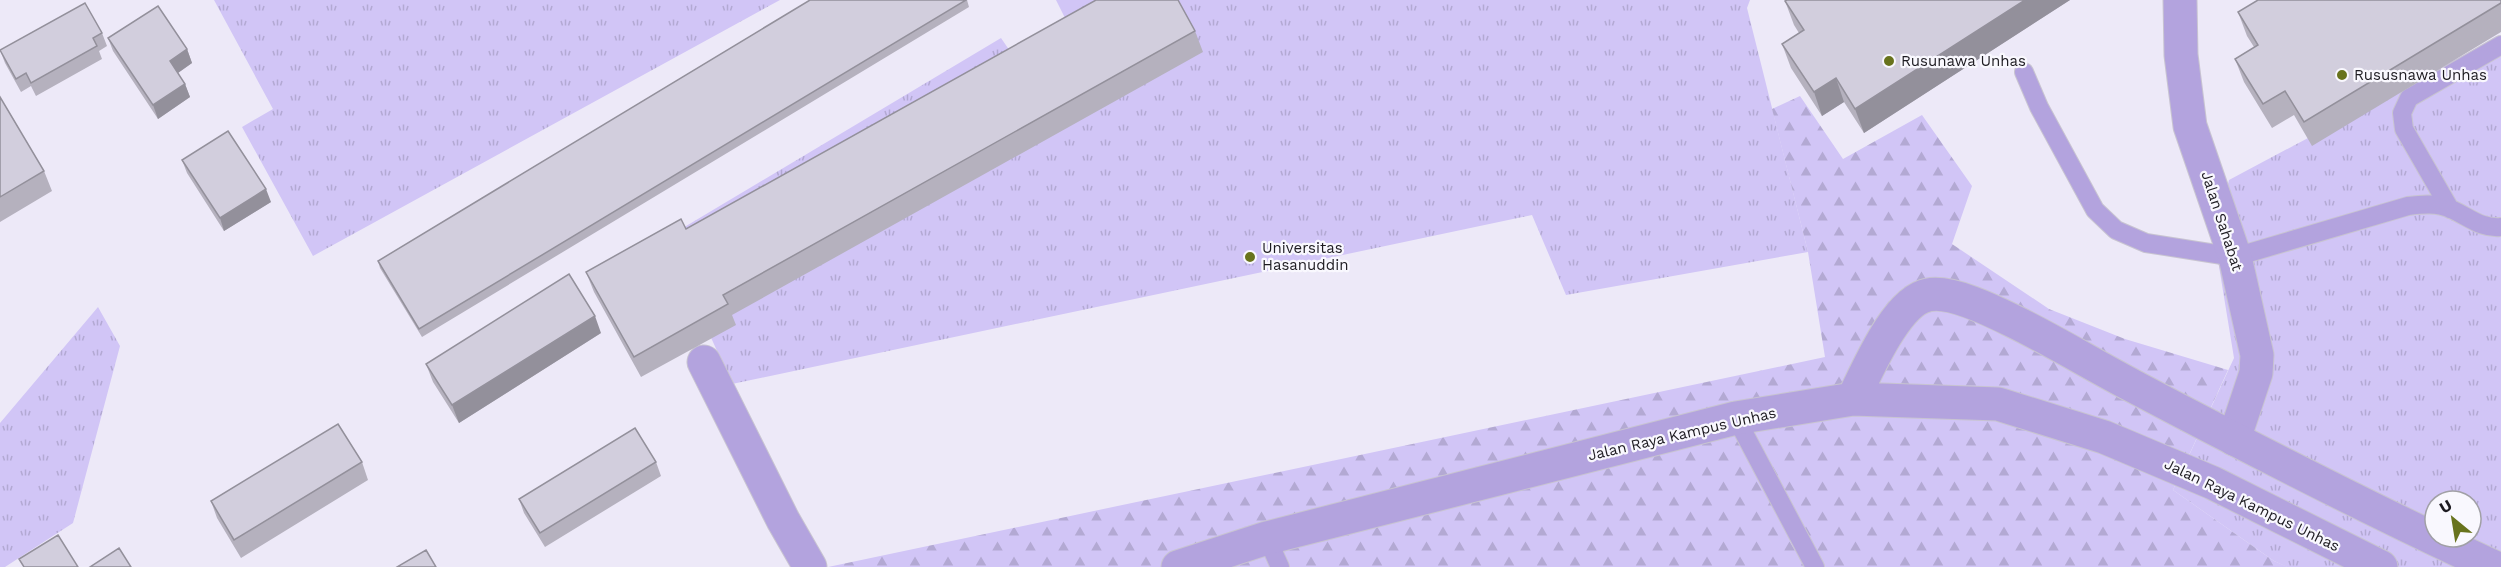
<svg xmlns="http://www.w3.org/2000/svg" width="2501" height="567" font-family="'Work Sans',sans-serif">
<defs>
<pattern id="grass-tufts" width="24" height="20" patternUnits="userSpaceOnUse" patternTransform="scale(1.5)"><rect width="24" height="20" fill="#d1c5f6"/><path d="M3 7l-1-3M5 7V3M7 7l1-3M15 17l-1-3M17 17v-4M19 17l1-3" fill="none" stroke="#b3a9d3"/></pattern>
<pattern id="forest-firs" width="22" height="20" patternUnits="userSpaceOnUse" patternTransform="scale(1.5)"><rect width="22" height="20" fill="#d1c5f6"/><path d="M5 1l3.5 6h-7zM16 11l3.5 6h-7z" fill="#b3a9d3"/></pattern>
</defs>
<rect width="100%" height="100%" fill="#ede9f8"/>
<!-- grass -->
<path fill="url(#grass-tufts)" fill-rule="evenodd" d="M214 0H780L313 256 242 127 273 109Z
M1056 0H1750L1747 8 1808 252 1566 295 1532 215 732 384 666 238 1001 38 1021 67 1073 34Z
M2494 39 2501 52V567H2287L2274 561 2173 490 2234 358 2214 236 2229 180ZM2435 501H2471V537H2435Z
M98 307 120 346 73 523 5 567H0V423Z"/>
<!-- forest -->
<path fill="url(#forest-firs)" d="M1800 96 1843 159 1922 115 1972 186 1952 244 2049 309 2125 339 2228 370 2173 490 2274 561 2288 567H828L1825 357 1808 252 1772 109Z"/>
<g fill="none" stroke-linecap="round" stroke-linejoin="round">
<defs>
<path id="service" d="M2024 72 2039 107 2095 210 2116 230 2146 243 2235 257 2408 206C2423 204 2437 203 2451 209 2469 217 2481 229 2501 227
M2450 209 2404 129 2402 113 2409 98 2501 45
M1736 418 1815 567
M1267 538 1280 567"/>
<path id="minor" d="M2180 0 2181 55 2190 126 2235 257 2257 355 2256 373 2234 439
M704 362 783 520 810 567"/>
<path id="tertiary" d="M1853 399C1867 371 1896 301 1928 295 1950 290 1993 311 2013 321 2054 341 2093 365 2133 386 2252 449 2371 510 2494 567
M1178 567 1267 538 1736 418 1853 399 1998 404 2104 437 2213 483 2381 567"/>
</defs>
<!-- service casing -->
<use href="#service" stroke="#c8c4d1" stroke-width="20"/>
<!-- minor casing -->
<use href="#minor" stroke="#c8c4d1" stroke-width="35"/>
<!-- tertiary casing -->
<use href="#tertiary" stroke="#c8c4d1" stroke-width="35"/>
<!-- service -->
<use href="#service" stroke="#b3a3de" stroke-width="18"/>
<!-- minor -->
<use href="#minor" stroke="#b3a3de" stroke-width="33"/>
<!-- tertiary -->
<use href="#tertiary" stroke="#b3a3de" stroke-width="33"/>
</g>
<!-- wall -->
<path fill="#b5b1be" d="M810 0H967L969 7 422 337 380 268 378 261Z
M1787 0H2070L1864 133 1844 102 1822 116 1791 68 1782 44 1799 33 1794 25 1785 1Z
M2501 0V32L2312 146 2294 115 2272 128 2244 82 2235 59 2254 47 2247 36 2238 12Z
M1195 31 1203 52 732 315 736 325 641 377 594 292 586 272 686 229Z
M102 33 107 46 99 51 102 59 36 96 31 86 21 92 5 63 0 50Z
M108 38 187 49 192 63 178 73 185 84 190 97 158 119 113 51Z
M0 97 44 171 52 191 0 222Z
M182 160 271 202 224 231 187 173Z
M601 333 459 423 433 382 426 364Z
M362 462 368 480 241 558 217 518 211 501Z
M656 462 661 476 545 547 524 513 519 499Z"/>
<!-- shaded-wall -->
<path fill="#93909b" d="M2025 0H2070L1864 133 1855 109Z
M187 49 192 63 175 75 170 61Z
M1836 78 1844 102 1822 116 1814 92Z
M185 84 190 97 158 119 153 105Z
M266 189 271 202 224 231 220 218Z
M595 316 601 333 459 423 452 405Z"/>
<!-- building -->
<path fill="#d2cedd" stroke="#93909b" stroke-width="1.5" d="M810 0H966L419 329 378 261Z
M1096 0H1178L1195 31 723 295 728 304 634 357 586 272 681 219 686 229Z
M1787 0H2025L1855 109 1836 78 1814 92 1782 44 1804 30 1785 1Z
M2258 0H2501V3L2304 122 2285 91 2263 104 2235 59 2258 45 2238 12Z
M85 3 102 33 93 38 97 46 31 83 26 73 16 79 0 50Z
M158 6 187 49 170 61 185 84 153 105 108 38Z
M0 97 44 171 0 197Z
M228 131 266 189 220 218 182 160Z
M569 274 595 316 452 405 426 364Z
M338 424 362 462 234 540 211 501Z
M635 428 656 462 540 533 519 499Z
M58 535 78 567H24L19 559Z
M119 548 131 567H90Z
M426 550 436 567H397Z"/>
<!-- markers -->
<g fill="#68731d" stroke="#f9f8fe" stroke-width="2">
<circle cx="1889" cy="61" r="6"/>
<circle cx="2342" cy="75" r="6"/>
<circle cx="1250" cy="257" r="6"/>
</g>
<g text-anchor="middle" stroke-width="4.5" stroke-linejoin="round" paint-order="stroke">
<!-- poi labels -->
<g font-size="15" fill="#1d1b21" stroke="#f9f8fe" text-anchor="start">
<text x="1901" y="66">Rusunawa Unhas</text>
<text x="2354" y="80">Rususnawa Unhas</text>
<text x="1262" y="253">Universitas<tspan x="1262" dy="17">Hasanuddin</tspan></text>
</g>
<!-- street labels -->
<g font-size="15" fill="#1d1b21" stroke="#f9f8fe">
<text transform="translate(2222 221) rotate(72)" y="5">Jalan Sahabat</text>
<text transform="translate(1682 434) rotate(-13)" y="5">Jalan Raya Kampus Unhas</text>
<text transform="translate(2252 505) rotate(26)" y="5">Jalan Raya Kampus Unhas</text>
</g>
</g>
<!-- north arrow -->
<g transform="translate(2453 519) rotate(330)"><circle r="28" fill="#f9f8fe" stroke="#a1a0a6" stroke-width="1.5"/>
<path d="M0-4.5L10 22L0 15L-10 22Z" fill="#68731d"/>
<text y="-9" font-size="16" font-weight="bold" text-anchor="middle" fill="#1d1b21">U</text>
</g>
</svg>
